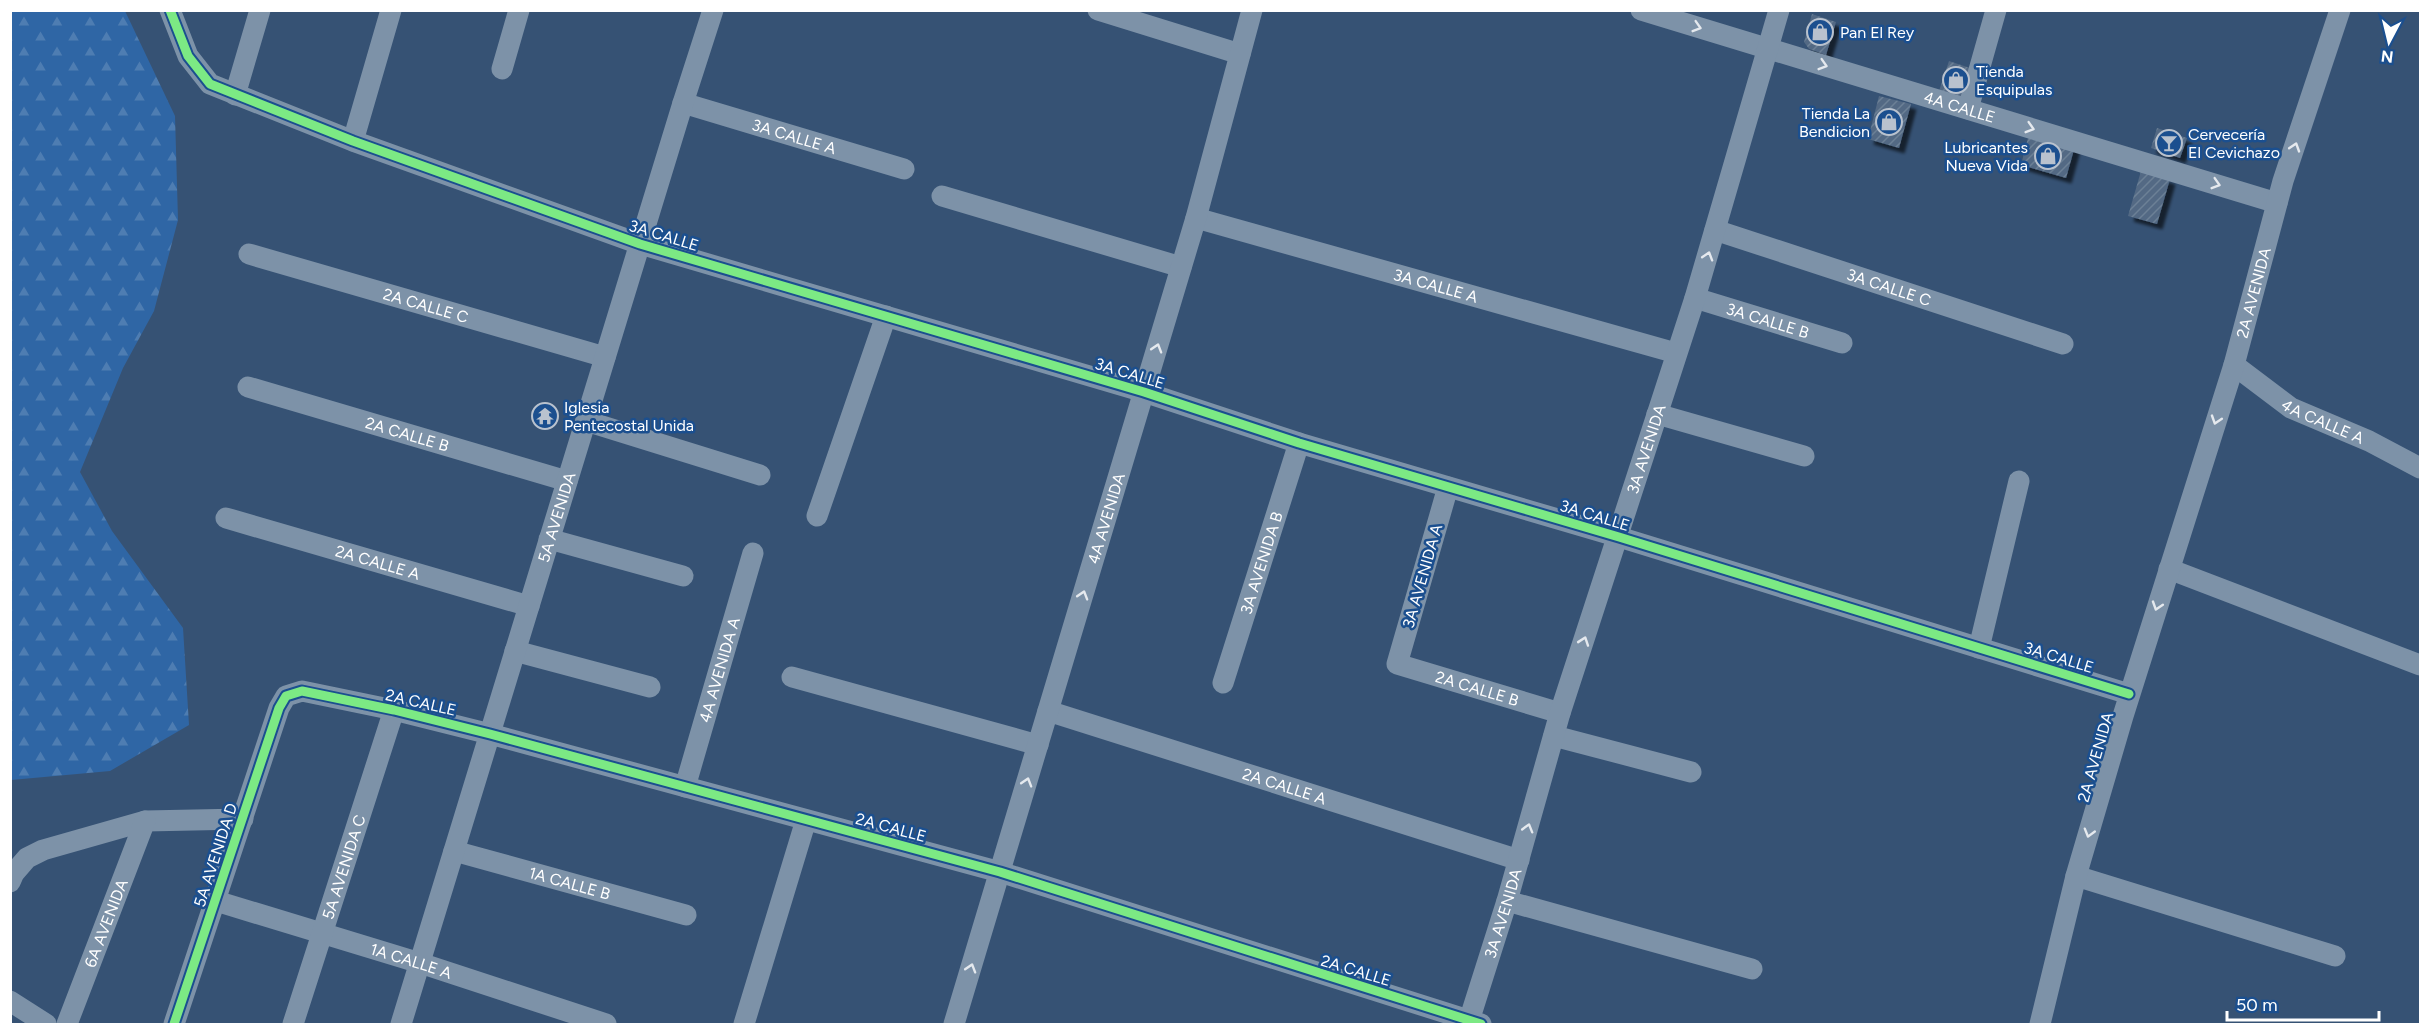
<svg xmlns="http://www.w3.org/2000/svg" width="2431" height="1035" font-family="Figtree,sans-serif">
<defs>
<pattern id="forest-firs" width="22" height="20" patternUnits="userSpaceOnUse" patternTransform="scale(1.5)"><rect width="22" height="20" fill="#2f66a5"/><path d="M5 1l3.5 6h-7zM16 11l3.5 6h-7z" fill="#4e7db2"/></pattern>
<pattern id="building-hatch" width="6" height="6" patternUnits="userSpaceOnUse" patternTransform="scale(1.5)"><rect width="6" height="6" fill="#526984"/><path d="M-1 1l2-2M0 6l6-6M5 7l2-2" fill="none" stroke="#6c8096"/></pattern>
<filter id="shadow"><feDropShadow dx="5.5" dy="5.5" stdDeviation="1.5" flood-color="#0009"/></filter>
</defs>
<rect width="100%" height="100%" fill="#365274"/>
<!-- forest -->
<path fill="url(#forest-firs)" d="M11 10 125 11 175 116 178 220 154 311 123 368 80 472 112 531 183 628 189 725 110 771 11 780Z"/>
<!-- building -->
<path fill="url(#building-hatch)" filter="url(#shadow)" d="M1812 14 1836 22 1826 55 1809 49 1804 42Z
M1949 61 1973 69 1964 99 1939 91Z
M1879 96 1911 104 1899 148 1868 139Z
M2157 128 2187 138 2180 158 2151 148Z
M2029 134 2075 146 2066 178 2021 165Z
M2141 171 2170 179 2157 224 2128 216Z"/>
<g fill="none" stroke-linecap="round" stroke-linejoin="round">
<!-- minor -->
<g stroke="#7d92a8" stroke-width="21">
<path d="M170 10 188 56 210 84 353 141 640 244 1144 392 1299 443 1619 537 2129 694"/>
<path d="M1098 10 1240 54"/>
<path id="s1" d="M1641 10 2277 203"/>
<path d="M502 69 519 10"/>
<path d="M235 95 260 10"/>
<path id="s2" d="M683 103 904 169"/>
<path d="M1968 109 1996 10"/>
<path d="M353 141 391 10"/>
<path d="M942 196 1181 267"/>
<path id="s3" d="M1196 218 1676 353"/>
<path id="s4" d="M1715 230 2063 344"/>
<path id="s5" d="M249 254 605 357"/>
<path id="s6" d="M1695 298 1842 343"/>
<path id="s7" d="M2234 365 2291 408 2369 441 2420 468"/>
<path id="s8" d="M248 387 567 481"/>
<path d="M1657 414 1804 456"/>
<path d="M586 421 760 475"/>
<path id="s9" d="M1448 487 1397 664 1560 713"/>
<path d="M817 516 886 316"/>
<path id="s10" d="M226 518 529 606"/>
<path d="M549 539 683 576"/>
<path d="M2169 569 2420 665"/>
<path d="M1979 648 2019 481"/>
<path d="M515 651 650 687"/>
<path d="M792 677 1038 745"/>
<path id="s11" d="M1223 683 1299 443"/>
<path id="s12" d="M1048 711 1519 860"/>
<path d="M1554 736 1691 772"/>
<path id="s13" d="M685 787 753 553"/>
<path id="s14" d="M454 851 686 915"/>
<path d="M2076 876 2335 956"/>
<path d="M10 882 14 873 27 858 43 850 145 821 243 819"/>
<path id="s15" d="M216 901 420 963 606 1024"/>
<path d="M1507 901 1752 969"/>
<path d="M10 1001 46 1024"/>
<path id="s16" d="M67 1024 145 821"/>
<path d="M174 1024 279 708 286 696 302 691 394 710 490 734 1000 872 1481 1024"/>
<path id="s17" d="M293 1024 394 710"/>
<path id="s18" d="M401 1024 683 103 713 10"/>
<path d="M744 1024 806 820"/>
<path id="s19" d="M954 1024 1196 218 1252 10"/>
<path id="s20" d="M1468 1024 1507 901 1560 713 1695 298 1779 10"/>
<path id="s21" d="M2040 1024 2076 876 2123 716 2234 365 2283 181 2340 10"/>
</g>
<defs>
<path id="cycleway" d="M170 10 188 56 210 84 353 141 640 244 1144 392 1299 443 1619 537 2129 694
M174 1024 279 708 286 696 302 691 394 710 490 734 1000 872 1481 1024"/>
</defs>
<!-- cycleway casing -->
<use href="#cycleway" stroke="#1b4f8f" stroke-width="13"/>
<!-- cycleway -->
<use href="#cycleway" stroke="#7ce984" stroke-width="9"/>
</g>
<!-- one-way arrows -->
<defs><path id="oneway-chevron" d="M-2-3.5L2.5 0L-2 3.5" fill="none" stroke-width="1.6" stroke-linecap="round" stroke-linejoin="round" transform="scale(1.5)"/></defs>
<g stroke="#e5e9ee">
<use href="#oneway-chevron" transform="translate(1697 27) rotate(17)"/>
<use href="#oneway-chevron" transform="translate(1823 65) rotate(17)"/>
<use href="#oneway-chevron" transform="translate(2030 128) rotate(17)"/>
<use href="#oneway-chevron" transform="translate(2295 147) rotate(-72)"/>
<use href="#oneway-chevron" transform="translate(2216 184) rotate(17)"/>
<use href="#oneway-chevron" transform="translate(1708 256) rotate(-73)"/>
<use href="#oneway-chevron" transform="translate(1157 348) rotate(-73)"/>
<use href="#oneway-chevron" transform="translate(2216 420) rotate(108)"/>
<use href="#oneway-chevron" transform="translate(1083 595) rotate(-73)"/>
<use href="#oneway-chevron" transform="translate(2157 606) rotate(108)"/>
<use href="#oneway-chevron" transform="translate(1584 641) rotate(-71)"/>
<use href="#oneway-chevron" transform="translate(1027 782) rotate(-73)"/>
<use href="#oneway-chevron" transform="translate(1528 828) rotate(-74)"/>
<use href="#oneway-chevron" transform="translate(2089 833) rotate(106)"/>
<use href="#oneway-chevron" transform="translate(971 968) rotate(-73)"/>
</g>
<!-- icons -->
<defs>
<symbol id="shop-ring" viewBox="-11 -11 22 22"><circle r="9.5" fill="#1b4f8f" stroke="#b9c2ce" stroke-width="1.5"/><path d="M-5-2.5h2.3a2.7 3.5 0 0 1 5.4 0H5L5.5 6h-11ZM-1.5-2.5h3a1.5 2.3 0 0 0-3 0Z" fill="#b9c2ce"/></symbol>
<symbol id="bar-ring" viewBox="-11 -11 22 22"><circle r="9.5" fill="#1b4f8f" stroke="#b9c2ce" stroke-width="1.5"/><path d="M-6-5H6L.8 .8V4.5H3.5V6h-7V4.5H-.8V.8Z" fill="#b9c2ce"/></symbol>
<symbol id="temple-ring" viewBox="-11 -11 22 22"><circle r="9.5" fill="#1b4f8f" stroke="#b9c2ce" stroke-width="1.5"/><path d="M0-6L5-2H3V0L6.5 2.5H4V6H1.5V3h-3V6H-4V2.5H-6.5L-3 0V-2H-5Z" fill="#b9c2ce"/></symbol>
</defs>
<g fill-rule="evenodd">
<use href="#shop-ring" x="1805" y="17" width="30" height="30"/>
<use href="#shop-ring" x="1941" y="65" width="30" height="30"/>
<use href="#shop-ring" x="1874" y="107" width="30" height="30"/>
<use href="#bar-ring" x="2154" y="128" width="30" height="30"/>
<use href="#shop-ring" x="2033" y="141" width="30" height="30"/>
<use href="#temple-ring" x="530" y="401" width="30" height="30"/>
</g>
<g text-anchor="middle" stroke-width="5" stroke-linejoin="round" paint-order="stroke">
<!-- poi labels -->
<g font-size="16" fill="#fff" stroke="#1b4f8f" text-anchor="start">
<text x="1840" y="38">Pan El Rey</text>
<text x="1976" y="77">Tienda<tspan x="1976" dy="18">Esquipulas</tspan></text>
<text x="1870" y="119" text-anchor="end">Tienda La<tspan x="1870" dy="18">Bendicion</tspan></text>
<text x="2188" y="140">Cervecería<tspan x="2188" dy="18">El Cevichazo</tspan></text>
<text x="2028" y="153" text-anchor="end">Lubricantes<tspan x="2028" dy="18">Nueva Vida</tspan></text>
<text x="564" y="413">Iglesia<tspan x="564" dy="18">Pentecostal Unida</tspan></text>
</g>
<!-- street labels -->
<g font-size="16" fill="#fff" stroke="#1b4f8f">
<text dy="6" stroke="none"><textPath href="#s1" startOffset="333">4A CALLE</textPath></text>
<text dy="6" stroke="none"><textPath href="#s2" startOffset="116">3A CALLE A</textPath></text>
<text transform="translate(664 235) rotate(17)" y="6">3A CALLE</text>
<text dy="6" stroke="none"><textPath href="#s3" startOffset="249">3A CALLE A</textPath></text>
<text dy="6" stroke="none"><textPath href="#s4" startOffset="183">3A CALLE C</textPath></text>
<text dy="6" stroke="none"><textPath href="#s21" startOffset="762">2A AVENIDA</textPath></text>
<text dy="6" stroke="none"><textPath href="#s5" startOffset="184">2A CALLE C</textPath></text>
<text dy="6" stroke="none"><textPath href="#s6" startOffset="76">3A CALLE B</textPath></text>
<text transform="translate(1130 373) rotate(17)" y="6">3A CALLE</text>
<text dy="6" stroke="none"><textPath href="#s7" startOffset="106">4A CALLE A</textPath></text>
<text dy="6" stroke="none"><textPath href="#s8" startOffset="166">2A CALLE B</textPath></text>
<text dy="6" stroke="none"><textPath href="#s20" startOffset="602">3A AVENIDA</textPath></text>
<text transform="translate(1595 515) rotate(17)" y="6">3A CALLE</text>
<text dy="6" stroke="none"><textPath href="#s18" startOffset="530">5A AVENIDA</textPath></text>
<text dy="6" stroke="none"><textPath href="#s19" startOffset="528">4A AVENIDA</textPath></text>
<text dy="6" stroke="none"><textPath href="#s10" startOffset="158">2A CALLE A</textPath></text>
<text dy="6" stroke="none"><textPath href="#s11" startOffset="126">3A AVENIDA B</textPath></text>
<text transform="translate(1422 576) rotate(-74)" y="6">3A AVENIDA A</text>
<text transform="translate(2059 657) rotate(17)" y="6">3A CALLE</text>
<text dy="6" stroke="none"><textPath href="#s13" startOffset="122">4A AVENIDA A</textPath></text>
<text dy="6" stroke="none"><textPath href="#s9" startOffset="268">2A CALLE B</textPath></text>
<text transform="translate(421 702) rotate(13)" y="6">2A CALLE</text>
<text transform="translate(2095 757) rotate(-74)" y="6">2A AVENIDA</text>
<text dy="6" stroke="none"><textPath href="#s12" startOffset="248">2A CALLE A</textPath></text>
<text transform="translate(891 827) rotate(15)" y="6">2A CALLE</text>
<text transform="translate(215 855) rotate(-72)" y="6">5A AVENIDA D</text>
<text dy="6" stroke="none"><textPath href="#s17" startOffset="165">5A AVENIDA C</textPath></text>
<text dy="6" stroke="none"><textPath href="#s14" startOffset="120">1A CALLE B</textPath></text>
<text dy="6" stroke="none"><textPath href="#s20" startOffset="116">3A AVENIDA</textPath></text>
<text dy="6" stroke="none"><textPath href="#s16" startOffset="108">6A AVENIDA</textPath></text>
<text dy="6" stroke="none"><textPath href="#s15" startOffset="204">1A CALLE A</textPath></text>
<text transform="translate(1356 970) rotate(17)" y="6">2A CALLE</text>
</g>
</g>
<!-- border -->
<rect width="2431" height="1035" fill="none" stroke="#ffffff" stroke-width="24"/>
<!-- north arrow -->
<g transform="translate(2389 42) rotate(187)" stroke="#1b4f8f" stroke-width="4.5" paint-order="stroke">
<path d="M0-4.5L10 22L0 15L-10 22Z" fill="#ffffff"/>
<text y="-9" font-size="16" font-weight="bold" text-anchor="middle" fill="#ffffff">N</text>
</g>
<!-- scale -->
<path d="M2227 1011v9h152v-9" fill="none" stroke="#ffffff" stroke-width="3"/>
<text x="2236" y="1011" font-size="18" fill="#ffffff" stroke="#1b4f8f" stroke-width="4.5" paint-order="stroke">50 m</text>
</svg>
